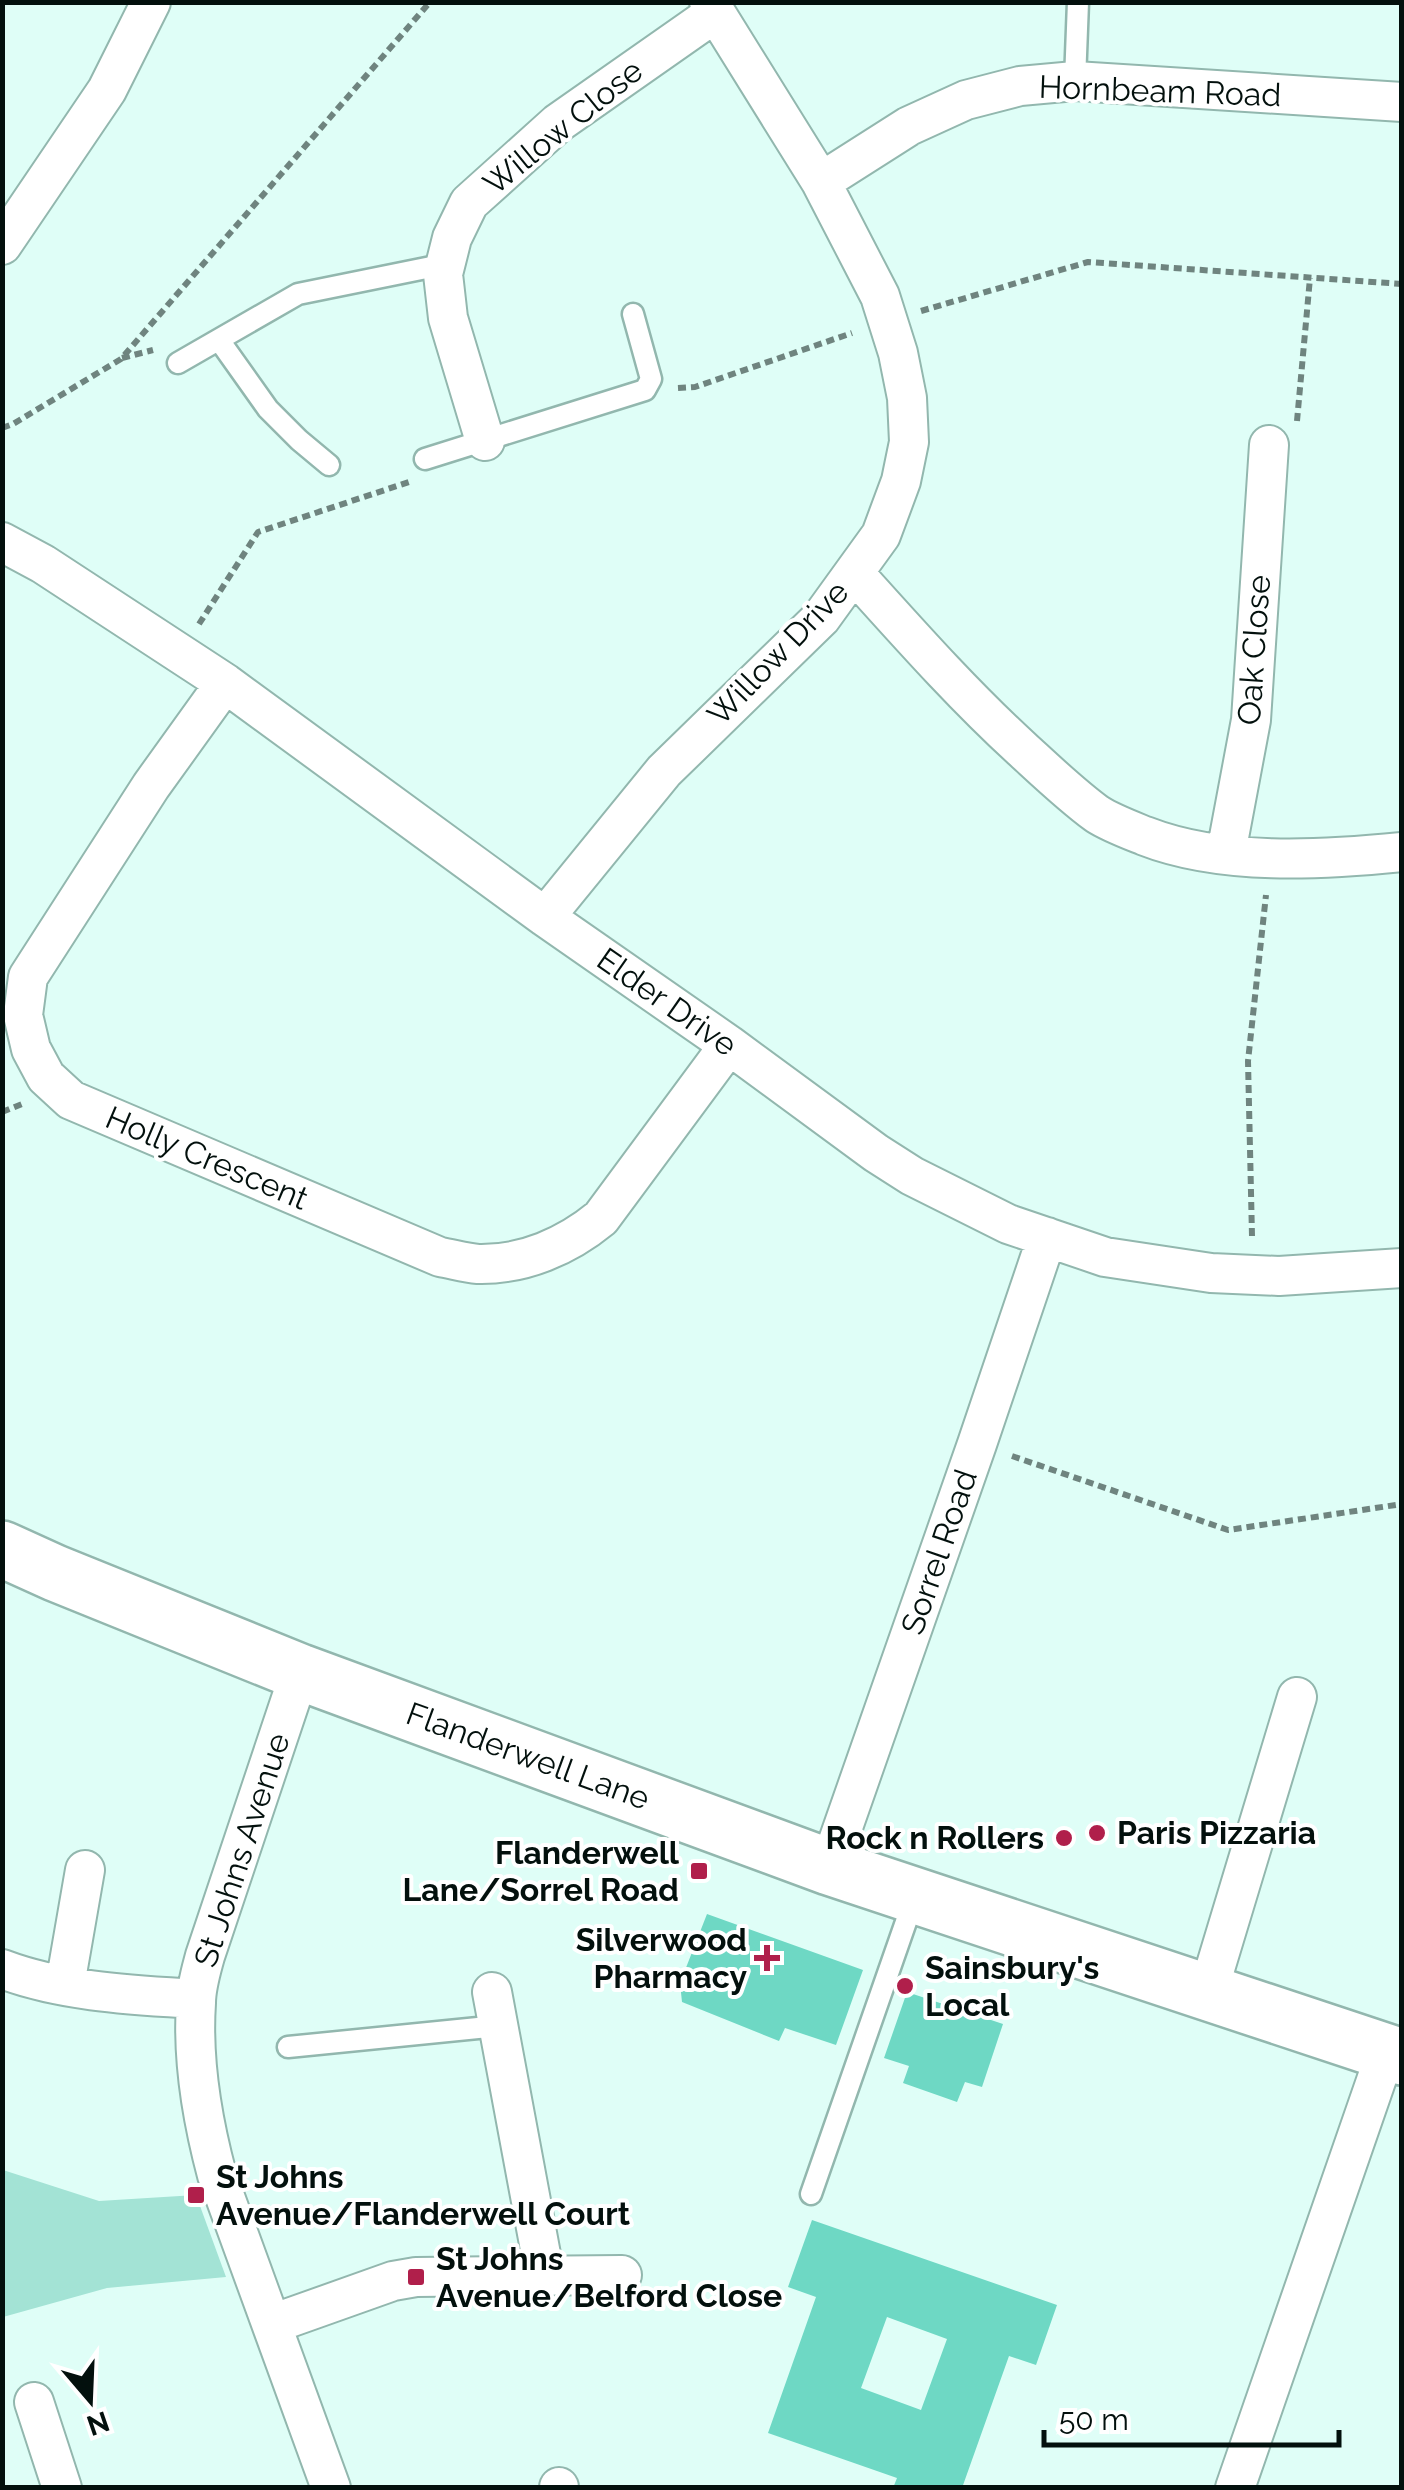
<svg xmlns="http://www.w3.org/2000/svg" width="1404" height="2490" font-family="Raleway,sans-serif">
<rect width="100%" height="100%" fill="#dffef7"/>
<!-- green -->
<path fill="#a3e3d5" d="M3 2170 99 2201 196 2195 226 2277 107 2288 3 2317Z"/>
<!-- building -->
<path fill="#6ed8c4" fill-rule="evenodd" d="M707 1914 863 1970 836 2045 785 2028 779 2041 682 2002 680 1983Z
M907 1992 1003 2024 982 2087 965 2082 957 2102 903 2083 909 2066 884 2058Z
M812 2220 1057 2305 1036 2365 1009 2356 962 2488H893L897 2478 768 2433 816 2297 788 2287ZM887 2317 947 2339 921 2410 861 2388Z"/>
<g fill="none" stroke-linecap="round" stroke-linejoin="round">
<defs>
<path id="lane" d="M1075 81 1078 2
M219 340 268 409 299 440 329 465
M178 363 298 294 446 264
M425 459 645 390 651 379 633 314
M288 2047 498 2026
M811 2194 915 1896"/>
<path id="street" d="M821 182 909 126 966 100 1020 86 1075 81 1402 102
M2 245 107 90 151 2
M485 441 448 318 443 274 452 238 469 203 558 123 715 13
M2 542 43 564 225 683 545 917 729 1045 876 1153 912 1176 1008 1224 1105 1257 1211 1273 1279 1276 1402 1268
M854 573C909 634 962 694 1022 749 1046 771 1071 795 1097 814 1111 823 1130 830 1145 836 1222 866 1321 860 1402 852
M225 683 151 786 28 977 23 1015 31 1049 46 1077 71 1100 440 1257C452 1259 466 1263 478 1264 524 1265 567 1246 601 1218L729 1045
M1226 853 1251 720 1269 445
M545 917 664 771 821 618 881 535 901 481 909 442 907 398 898 353 880 296 821 182 709 2
M300 1672 205 1956C201 1971 196 1987 196 2003 192 2062 202 2119 217 2175L331 2488
M829 1867 977 1444 1047 1237
M2 1969C63 1992 132 1995 196 1999
M65 1985 85 1870
M492 1992 545 2276
M1208 1992 1297 1697
M272 2324 393 2281 416 2277 622 2275
M34 2402 62 2488
M559 2487V2488
M1235 2488 1386 2052"/>
<path id="secondary" d="M2 1549 55 1573 300 1672 829 1867 1402 2057"/>
</defs>
<!-- lane casing -->
<use href="#lane" stroke="#92b7ae" stroke-width="25"/>
<!-- street casing -->
<use href="#street" stroke="#92b7ae" stroke-width="42"/>
<!-- secondary casing -->
<use href="#secondary" stroke="#92b7ae" stroke-width="60"/>
<!-- path -->
<path stroke="#6f847f" stroke-width="6" stroke-dasharray="8 5" stroke-linecap="butt" d="M921 311 1088 262 1402 284
M122 358 153 350
M678 388 695 387 852 333
M1297 421 1310 278
M2 428 13 424 121 359 430 2
M199 624 258 532 409 482
M2 1112 22 1104
M1252 1236 1248 1061 1266 895
M1012 1456 1228 1530 1402 1504"/>
<!-- lane -->
<use href="#lane" stroke="#fff" stroke-width="20"/>
<!-- street -->
<use href="#street" stroke="#fff" stroke-width="38"/>
<!-- secondary -->
<use href="#secondary" stroke="#fff" stroke-width="55"/>
</g>
<!-- markers -->
<g fill="#b01f4b" stroke="#fff" stroke-width="4">
<circle cx="1097" cy="1833" r="10"/>
<circle cx="1064" cy="1838" r="10"/>
<rect x="689" y="1861" width="20" height="20" rx="5"/>
<path d="M762 1943h10v10h10v10h-10v10h-10v-10h-10v-10h10z"/>
<circle cx="905" cy="1986" r="10"/>
<rect x="186" y="2185" width="20" height="20" rx="5"/>
<rect x="406" y="2267" width="20" height="20" rx="5"/>
</g>
<g text-anchor="middle" stroke-width="8" stroke-linejoin="round" paint-order="stroke">
<!-- street labels -->
<g font-size="32" fill="#03100d" stroke="#fff">
<text transform="translate(1160 91) rotate(2)" y="11">Hornbeam Road</text>
<text transform="translate(563 127) rotate(-39)" y="11">Willow Close</text>
<text transform="translate(1254 650) rotate(-86)" y="11">Oak Close</text>
<text transform="translate(778 653) rotate(-46)" y="11">Willow Drive</text>
<text transform="translate(667 1002) rotate(35)" y="11">Elder Drive</text>
<text transform="translate(207 1158) rotate(23)" y="11">Holly Crescent</text>
<text transform="translate(939 1552) rotate(-71)" y="11">Sorrel Road</text>
<text transform="translate(528 1756) rotate(20)" y="11">Flanderwell Lane</text>
<text transform="translate(242 1850) rotate(-72)" y="11">St Johns Avenue</text>
</g>
<!-- poi labels -->
<g font-size="32" font-weight="bold" fill="#03100d" stroke="#fff" text-anchor="start">
<text x="1117" y="1844">Paris Pizzaria</text>
<text x="1044" y="1849" text-anchor="end">Rock n Rollers</text>
<text x="679" y="1864" text-anchor="end">Flanderwell<tspan x="679" dy="37">Lane/Sorrel Road</tspan></text>
<text x="747" y="1951" text-anchor="end">Silverwood<tspan x="747" dy="37">Pharmacy</tspan></text>
<text x="925" y="1979">Sainsbury's<tspan x="925" dy="37">Local</tspan></text>
<text x="216" y="2188">St Johns<tspan x="216" dy="37">Avenue/Flanderwell Court</tspan></text>
<text x="436" y="2270">St Johns<tspan x="436" dy="37">Avenue/Belford Close</tspan></text>
</g>
</g>
<!-- border -->
<rect width="1404" height="2490" fill="none" stroke="#03100d" stroke-width="10"/>
<!-- north arrow -->
<g transform="translate(90 2400) rotate(161)" stroke="#ffffff" stroke-width="8" paint-order="stroke">
<path d="M0-8L18 38L0 25L-18 38Z" fill="#03100d"/>
<text y="-15" font-size="28" font-weight="bold" text-anchor="middle" fill="#03100d">N</text>
</g>
<!-- scale -->
<path d="M1044 2430v15h295v-15" fill="none" stroke="#03100d" stroke-width="5"/>
<text x="1059" y="2430" font-size="30" fill="#03100d" stroke="#ffffff" stroke-width="8" paint-order="stroke">50 m</text>
</svg>
